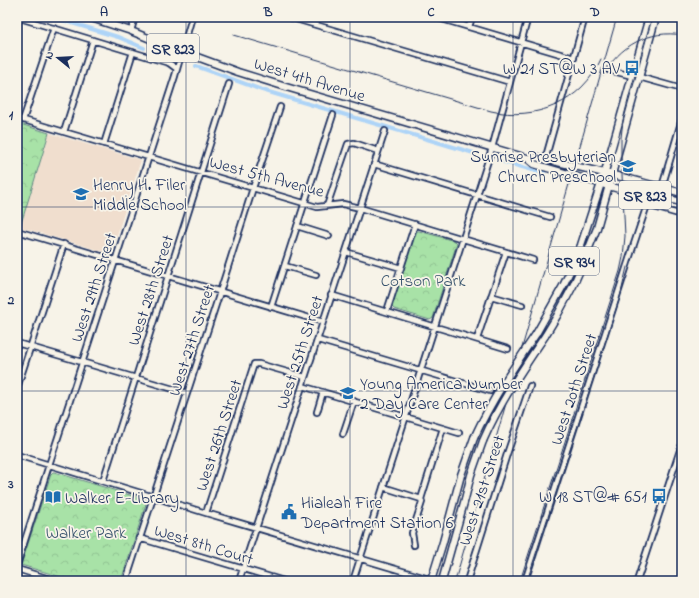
<svg xmlns="http://www.w3.org/2000/svg" width="699" height="598" font-family="'Indie Flower',sans-serif">
<defs>
<pattern id="forest-crowns" width="20" height="18" patternUnits="userSpaceOnUse"><rect width="20" height="18" fill="#a8e2a7"/><path d="M2 6a3 3 0 1 1 6 0M12 15a3 3 0 1 1 6 0" fill="none" stroke="#90c292"/></pattern>
</defs>
<rect width="100%" height="100%" fill="#f7f3e8"/>
<filter id="ink" filterUnits="userSpaceOnUse"><feTurbulence type="fractalNoise" baseFrequency=".025" numOctaves="2"/><feDisplacementMap in="SourceGraphic" scale="8" xChannelSelector="R" yChannelSelector="G"/><feConvolveMatrix kernelMatrix="1 2 1 2 8 2 1 2 1" color-interpolation-filters="sRGB"/></filter>
<g filter="url(#ink)">
<!-- built -->
<path fill="#f0dece" d="M49 133 141 160 111 254 20 227Z"/>
<!-- forest -->
<path fill="url(#forest-crowns)" stroke="#628882" d="M17 123 49 133 20 227 17 226Z
M417 231H419L455 241 457 243 433 318 430 320 394 309 392 307V305L415 232Z
M53 472H54L143 499 145 501 146 504 121 581H75L21 565 51 474Z"/>
<g fill="none" stroke-linecap="round" stroke-linejoin="round">
<!-- canal -->
<path stroke="#aed4f7" stroke-width="4" d="M52 17 118 37 144 48
M196 66 262 90 477 154
M504 162 544 173"/>
<defs>
<path id="minor" d="M289 17 510 82
M435 17 574 58
M17 19H23L152 58 169 63 177 69
M469 27 472 17
M131 31 135 17
M609 70 632 76
M639 77 682 89
M17 118 317 207 343 204 360 208 533 260
M23 120 54 28
M64 132 93 40
M104 144 133 52
M545 160 585 17
M374 164 550 217
M662 187 682 119
M327 206 348 144 354 143 378 151
M297 226 329 236
M17 231 323 322
M346 252 401 268
M285 266 316 275
M331 295 508 349
M491 296 522 305
M271 307 333 115
M387 311 415 224
M477 339 506 252
M318 340 490 391
M17 343 187 393
M302 386 459 433
M17 388 64 244
M317 412 323 392
M343 434 354 401
M17 455 206 513 436 581
M103 481 229 84
M383 487 421 499
M206 513 254 364H259L305 377
M139 538 284 581
M414 545 412 533 422 502 421 499 443 428
M17 565 49 465 175 76 192 17
M17 569 56 581
M126 581 220 292 253 188 280 107
M239 581 385 131
M353 581 477 195 492 148 528 17
M467 581 507 454 530 386
M525 581 631 253 647 205 682 215
M637 581 682 444"/>
<path id="major" d="M88 17 131 31 170 47 238 72 286 87 527 158 534 164 619 189 682 202
M527 158 536 157 630 179 682 193
M536 334 563 286 573 265 581 245 606 168 649 17
M545 336 557 316 573 286 581 268 597 228 656 17
M431 581 443 542 461 475 474 438
M442 581 465 499 471 475 483 441"/>
</defs>
<!-- minor casing -->
<use href="#minor" stroke="#1b2f5e" stroke-width="8"/>
<!-- major casing -->
<use href="#major" stroke="#1b2f5e" stroke-width="9"/>
<!-- minor -->
<use href="#minor" stroke="#f7f3e8" stroke-width="4.5"/>
<!-- major -->
<use href="#major" stroke="#f7f3e8" stroke-width="6"/>
<!-- rail -->
<path stroke="#1b2f5e" stroke-width="1" d="M234 35 491 111C535 121 582 103 601 59
M604 75C618 46 650 29 682 35
M455 581 617 17
M520 581 620 271 623 257 625 236 621 154V138L623 120 631 89 652 17
M527 581 620 297 627 267"/>
<defs>
<path id="major-bridge" d="M474 438C491 401 513 368 536 334
M483 441C499 404 522 370 545 336"/>
</defs>
<!-- major-bridge casing -->
<use href="#major-bridge" stroke="#1b2f5e" stroke-width="9" stroke-linecap="butt"/>
<!-- major-bridge -->
<use href="#major-bridge" stroke="#f7f3e8" stroke-width="6"/>
</g>
</g>
<!-- grid -->
<path fill="none" stroke="#1b2f5e" stroke-width="1" stroke-opacity="0.55" d="M186 17V581M350 17V581M513 17V581M17 207H682M17 391H682"/>
<!-- icons -->
<defs>
<symbol id="bus-bare" viewBox="-9 -9 18 18"><path d="M-5-6H5V4H4V6H2V4H-2V6H-4V4H-5ZM-3.5-4V0h7V-4ZM-3.5 1.2v1.5H-2V1.2ZM2 1.2v1.5H3.5V1.2Z" fill="#1f6fb2" stroke="#f7f3e8" stroke-width="2.5" paint-order="stroke"/></symbol>
<symbol id="school-bare" viewBox="-9 -9 18 18"><path d="M0-5L7-2L0 1L-7-2ZM-4 1L0 2.5L4 1V4Q0 6-4 4Z" fill="#1f6fb2" stroke="#f7f3e8" stroke-width="2.5" paint-order="stroke"/></symbol>
<symbol id="library-bare" viewBox="-9 -9 18 18"><path d="M-6-4Q-3-5.5-.7-3.5V5Q-3 3-6 4ZM6-4Q3-5.5 .7-3.5V5Q3 3 6 4Z" fill="#1f6fb2" stroke="#f7f3e8" stroke-width="2.5" paint-order="stroke"/></symbol>
<symbol id="civic-bare" viewBox="-9 -9 18 18"><path d="M-.6-6.5H3V-4.5H.6V-3L4-1V1h2V6H-6V1h2V-1L-.6-3ZM-1.2 2.5V6h2.4V2.5Z" fill="#1f6fb2" stroke="#f7f3e8" stroke-width="2.5" paint-order="stroke"/></symbol>
</defs>
<g fill-rule="evenodd">
<use href="#bus-bare" x="621" y="57" width="22" height="22"/>
<use href="#school-bare" x="617" y="155" width="22" height="22"/>
<use href="#school-bare" x="70" y="183" width="22" height="22"/>
<use href="#school-bare" x="337" y="382" width="22" height="22"/>
<use href="#bus-bare" x="648" y="485" width="22" height="22"/>
<use href="#library-bare" x="42" y="486" width="22" height="22"/>
<use href="#civic-bare" x="278" y="501" width="22" height="22"/>
</g>
<g text-anchor="middle" stroke-width="3.5" stroke-linejoin="round" paint-order="stroke">
<!-- shield labels -->
<g fill="#f7f3e8" stroke="#5d6a87" stroke-width="1">
<rect x="147" y="34" width="52" height="28" rx="3"/>
<rect x="619" y="181" width="52" height="28" rx="3"/>
<rect x="549" y="247" width="50" height="28" rx="3"/>
</g>
<g font-size="16" font-weight="bold" fill="#1b2f5e">
<text x="173" y="54">SR 823</text>
<text x="645" y="201">SR 823</text>
<text x="574" y="267">SR 934</text>
</g>
<!-- poi labels -->
<g font-size="17" fill="#1b2f5e" stroke="#f7f3e8" text-anchor="start">
<text x="620" y="74" text-anchor="end">W 21 ST@W 3 AV</text>
<text x="616" y="162" text-anchor="end">Sunrise Presbyterian<tspan x="616" dy="20">Church Preschool</tspan></text>
<text x="93" y="190">Henry H. Filer<tspan x="93" dy="20">Middle School</tspan></text>
<text x="360" y="389">Young America Number<tspan x="360" dy="20">2 Day Care Center</tspan></text>
<text x="647" y="502" text-anchor="end">W 18 ST@# 651</text>
<text x="65" y="503">Walker E-Library</text>
<text x="301" y="508">Hialeah Fire<tspan x="301" dy="20">Department Station 6</tspan></text>
</g>
<!-- street labels -->
<g font-size="17" fill="#1b2f5e" stroke="#f7f3e8">
<text transform="translate(310 79) rotate(17)" y="6">West 4th Avenue</text>
<text transform="translate(267 176) rotate(15)" y="6">West 5th Avenue</text>
<text transform="translate(93 287) rotate(-72)" y="6">West 29th Street</text>
<text transform="translate(150 290) rotate(-72)" y="6">West 28th Street</text>
<text transform="translate(191 340) rotate(-72)" y="6">West 27th Street</text>
<text transform="translate(299 352) rotate(-72)" y="6">West 25th Street</text>
<text transform="translate(573 389) rotate(-72)" y="6">West 20th Street</text>
<text transform="translate(218 435) rotate(-72)" y="6">West 26th Street</text>
<text transform="translate(481 490) rotate(-72)" y="6">West 21st Street</text>
<text transform="translate(204 544) rotate(17)" y="6">West 8th Court</text>
</g>
<!-- park labels -->
<g font-size="17" fill="#37536d" stroke="#f7f3e8">
<text x="423" y="286">Cotson Park</text>
<text x="86" y="538">Walker Park</text>
</g>
</g>
<!-- margin -->
<rect width="699" height="598" fill="none" stroke="#f7f3e8" stroke-width="44"/>
<!-- north arrow -->
<g transform="translate(58 58) rotate(288)" stroke="#f7f3e8" stroke-width="3" paint-order="stroke">
<path d="M0-3L7 15L0 10L-7 15Z" fill="#1b2f5e"/>
<text y="-6" font-size="11" font-weight="bold" text-anchor="middle" fill="#1b2f5e">N</text>
</g>
<rect x="22" y="22" width="655" height="554" fill="none" stroke="#1b2f5e" stroke-width="1.5"/>
<g font-size="13" text-anchor="middle" font-weight="bold" fill="#1b2f5e">
<text x="104" y="16">A</text>
<text x="268" y="16">B</text>
<text x="431" y="16">C</text>
<text x="595" y="16">D</text>
<text x="11" y="119">1</text>
<text x="11" y="304">2</text>
<text x="11" y="488">3</text>
</g>
</svg>
